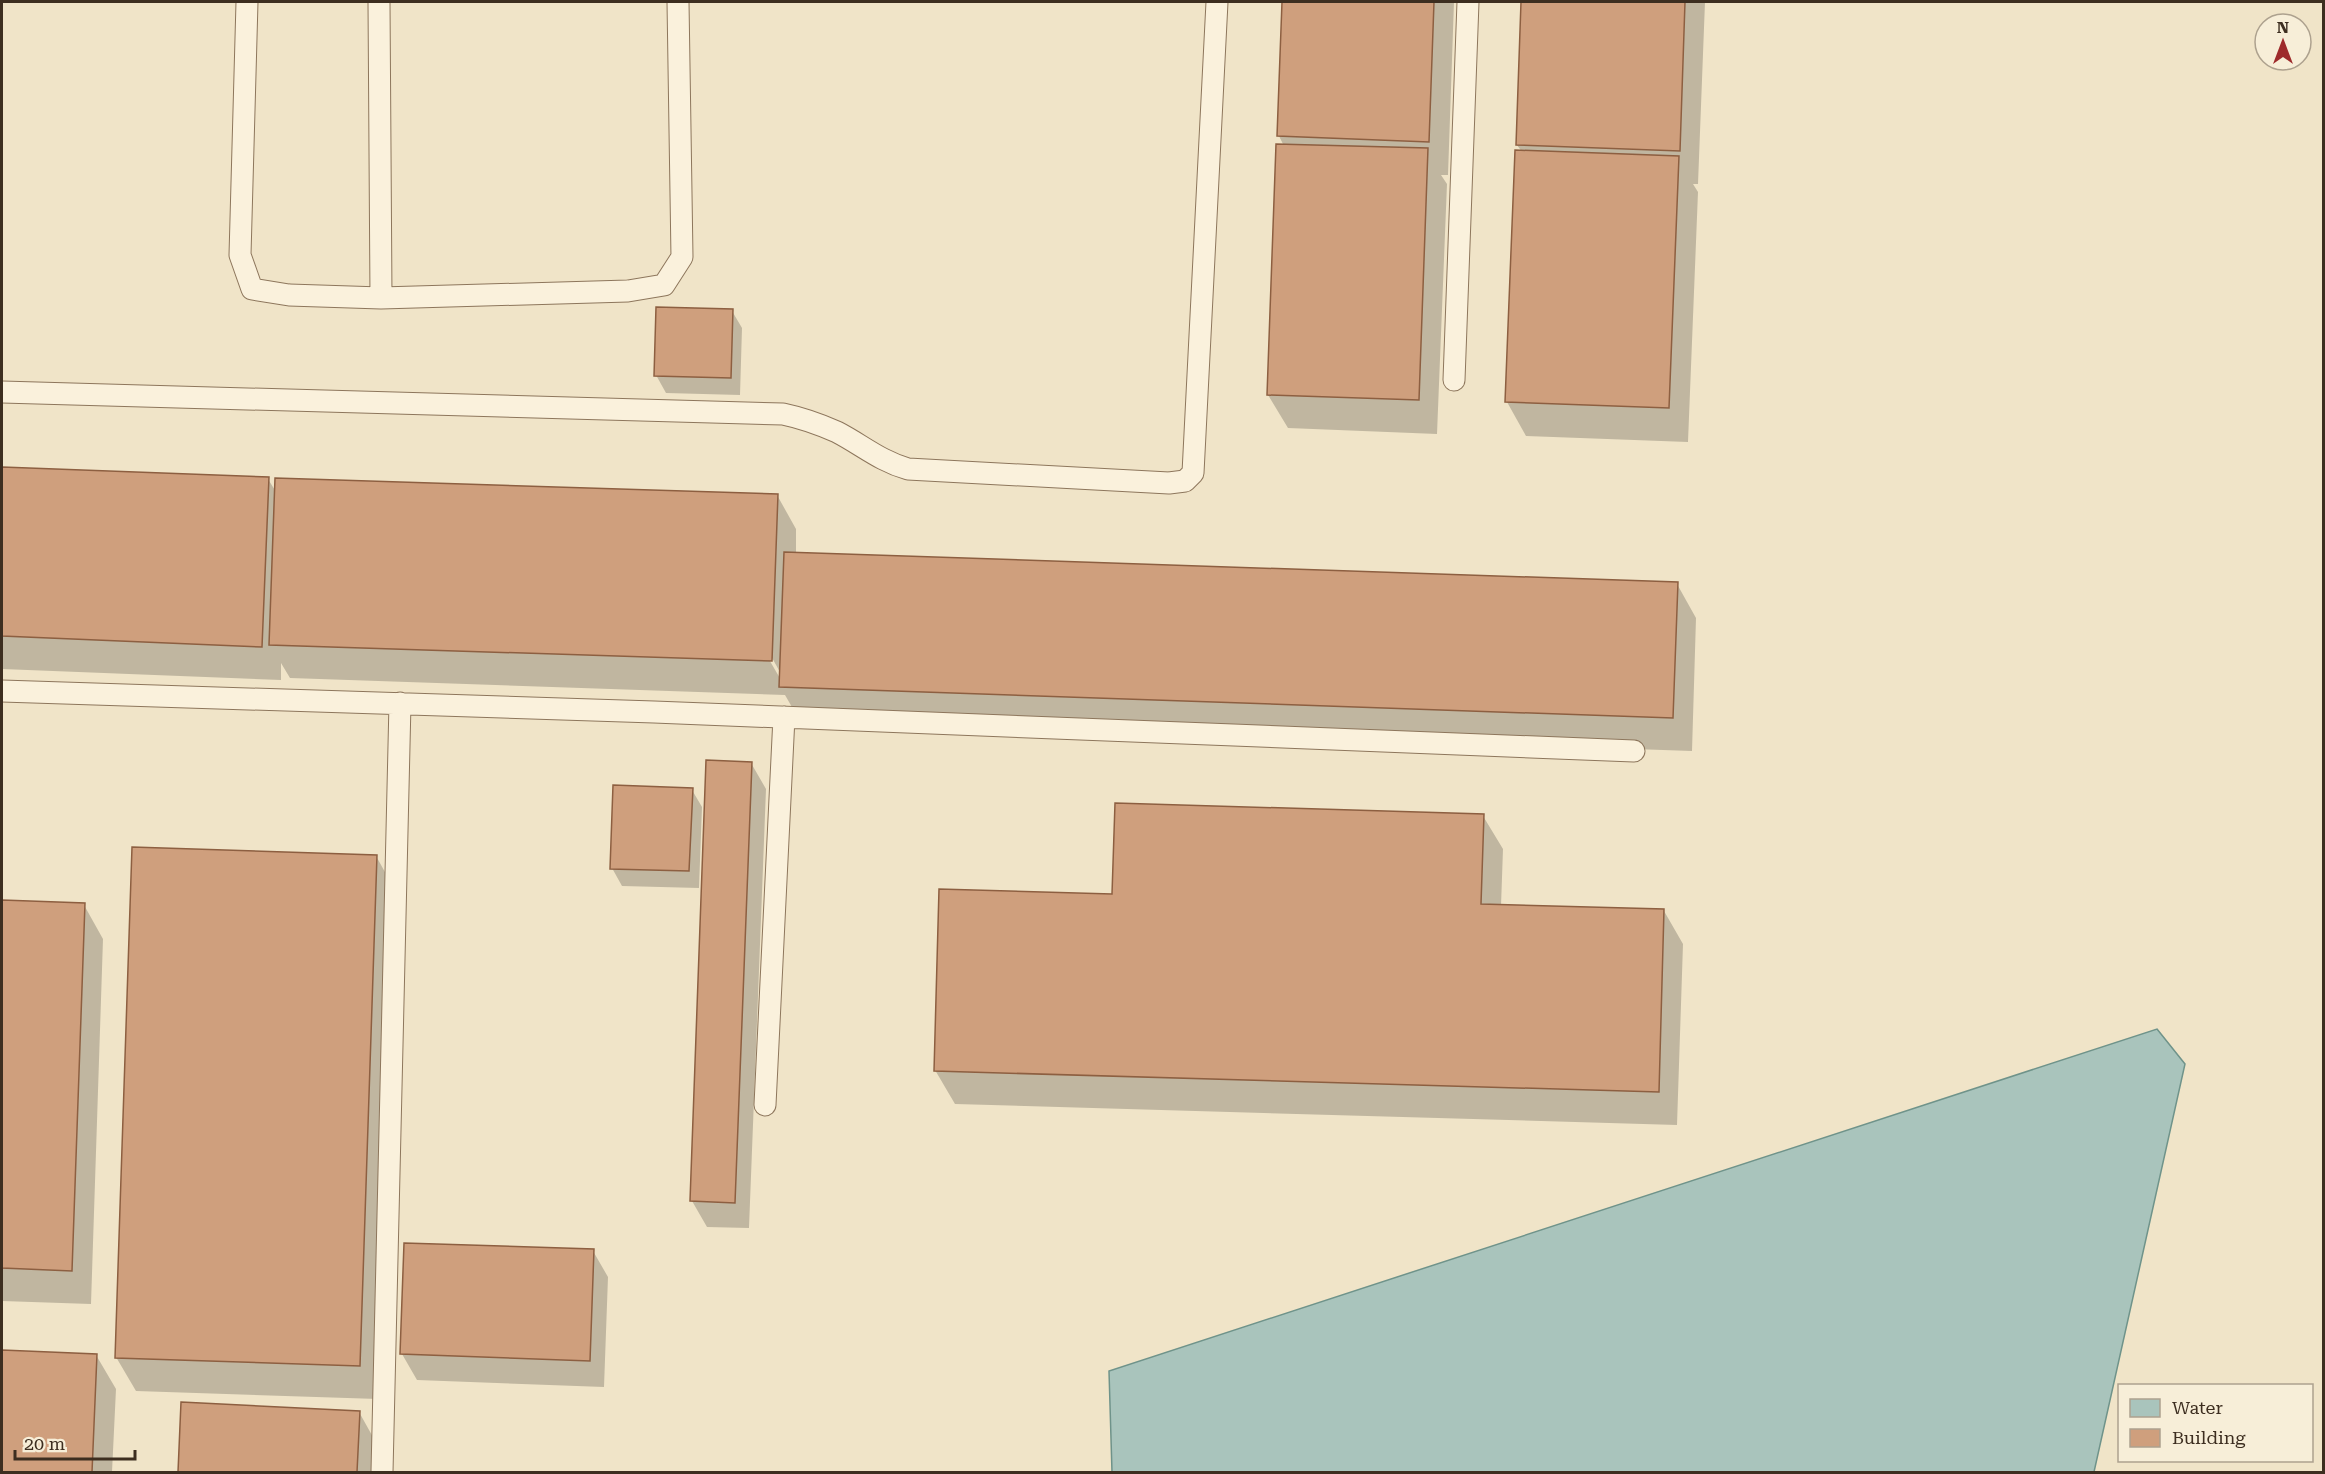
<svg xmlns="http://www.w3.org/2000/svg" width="2325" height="1474" font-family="'Roboto Serif',serif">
<rect width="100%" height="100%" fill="#f0e4c8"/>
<!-- water -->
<path fill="#a9c4bc" stroke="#6f938a" stroke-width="1.5" d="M2157 1029 2185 1064 2094 1472H1112L1109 1371Z"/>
<!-- shadow -->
<path fill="#0003" fill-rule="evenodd" d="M1283 2H1454L1448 175H1441L1447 184 1437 434 1288 428 1268 395 1284 146 1279 136Z
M1522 2H1705L1698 184H1693L1698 192 1688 442 1526 436 1507 402 1522 152 1517 145Z
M732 311 742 328 740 395 666 393 656 375Z
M2 468 268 479 276 492 777 495 796 529V554L1677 584 1696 618 1692 751 800 721 785 695 290 678 281 663V680L2 669ZM770 654 781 674V680L767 656Z
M751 763 766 789 749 1228 707 1227 692 1201Z
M692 790 702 807 699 888 622 886 612 868Z
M1483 816 1503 849 1501 906 1664 911 1683 944 1677 1125 955 1104 935 1070 1114 896Z
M376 856 395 890 378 1399 136 1391 116 1357Z
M2 902 84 905 103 939 91 1304 2 1301Z
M593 1251 608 1277 604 1387 417 1380 402 1354Z
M2 1351 96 1355 116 1389 112 1472H2Z
M182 1404 359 1412 378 1446 377 1472H179Z"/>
<!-- building -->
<path fill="#cf9f7d" stroke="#8d5f41" stroke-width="1.5" d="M1282 2H1434L1429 142 1277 136Z
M1521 2H1685L1680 151 1516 145Z
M1276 144 1428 148 1419 400 1267 395Z
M1515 150 1679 156 1669 408 1505 402Z
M656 307 733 309 731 378 654 376Z
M2 467 269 477 262 647 2 636Z
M275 478 778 494 772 661 269 645Z
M784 552 1678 582 1673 718 779 687Z
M706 760 752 762 735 1203 690 1201Z
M613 785 693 788 689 871 610 869Z
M1115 803 1484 814 1481 904 1664 909 1659 1092 934 1071 939 889 1112 894Z
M132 847 377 855 360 1366 115 1358Z
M2 900 85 903 72 1271 2 1268Z
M404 1243 594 1249 590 1361 400 1354Z
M2 1350 97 1354 92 1472H2Z
M181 1402 360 1411 357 1472H178Z"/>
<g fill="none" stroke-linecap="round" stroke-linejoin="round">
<defs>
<path id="service" d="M247 2 240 255 252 289 289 295 381 298 628 291 664 285 682 257 678 2
M379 2 381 298
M1454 380 1468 2
M2 392 783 414C802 418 819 424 837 432 862 445 880 461 908 469L1169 483 1185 481 1193 473 1217 2
M2 691 654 712 1634 751
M765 1105 784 717
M382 1472 400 703"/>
</defs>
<!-- service casing -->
<use href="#service" stroke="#8d765c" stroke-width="23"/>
<!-- service -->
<use href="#service" stroke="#faf1dc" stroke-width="21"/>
</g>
<!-- border -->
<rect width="2325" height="1474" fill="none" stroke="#3d2e20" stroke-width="6"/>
<!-- legend -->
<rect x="2118" y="1384" width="195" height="78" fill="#f7eed8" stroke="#ada18e" stroke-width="1.5"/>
<rect x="2130" y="1399" width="30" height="18" fill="#a9c4bc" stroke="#ada18e" stroke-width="1.5"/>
<text x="2172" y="1414" font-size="18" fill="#3d2e20">Water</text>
<rect x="2130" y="1429" width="30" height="18" fill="#cf9f7d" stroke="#ada18e" stroke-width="1.5"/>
<text x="2172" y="1444" font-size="18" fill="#3d2e20">Building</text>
<!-- north arrow -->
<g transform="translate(2283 42)"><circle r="28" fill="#f7eed8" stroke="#ada18e" stroke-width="1.5"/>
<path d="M0-4.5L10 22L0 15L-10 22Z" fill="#9e2a2b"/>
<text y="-9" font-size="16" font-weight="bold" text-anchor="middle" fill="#3d2e20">N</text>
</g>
<!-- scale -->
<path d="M15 1450v9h120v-9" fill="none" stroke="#3d2e20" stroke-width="3"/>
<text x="24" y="1450" font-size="18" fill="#3d2e20" stroke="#f7eed8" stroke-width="4.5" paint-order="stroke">20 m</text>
</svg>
